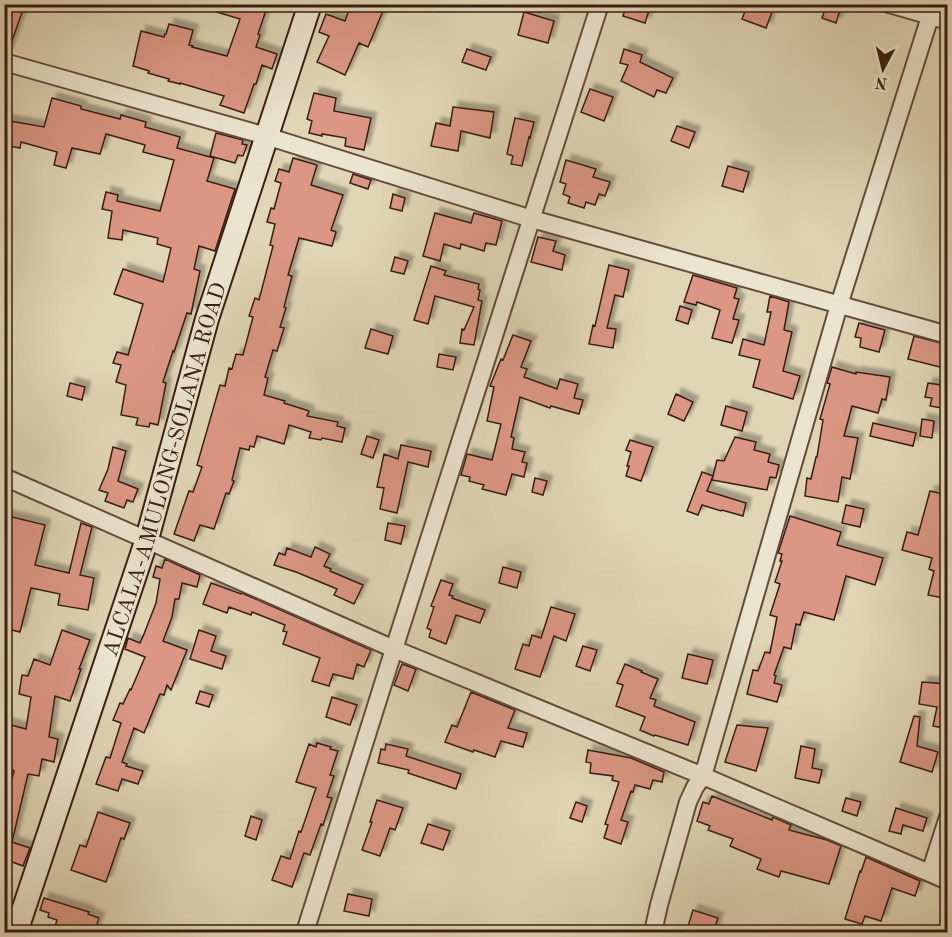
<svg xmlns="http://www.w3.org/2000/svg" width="952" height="937" font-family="'Old Standard TT',serif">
<defs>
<filter id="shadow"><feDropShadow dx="5.5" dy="-5.5" stdDeviation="1.5" flood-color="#0004"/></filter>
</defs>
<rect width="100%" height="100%" fill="#e0d5b4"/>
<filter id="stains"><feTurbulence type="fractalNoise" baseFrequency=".00333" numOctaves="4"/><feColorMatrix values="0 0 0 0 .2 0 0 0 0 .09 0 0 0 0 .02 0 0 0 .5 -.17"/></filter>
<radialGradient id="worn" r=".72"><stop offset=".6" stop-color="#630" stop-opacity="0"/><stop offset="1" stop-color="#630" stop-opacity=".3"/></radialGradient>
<!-- building -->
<path fill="#db9784" stroke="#391e13" stroke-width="1.5" filter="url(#shadow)" d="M4 4H25L8 52H4Z
M203 4H268L258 34 260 35 256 47 277 54 272 69 262 65 256 84H254L244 113 220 105 224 96 180 83V84L168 81 169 79 148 73 149 71 133 66 141 31 164 37 165 34H166L169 24 193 30 189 45 193 46 192 47 227 56 240 19 203 8Z
M351 4H367L383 11 368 47 359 43 345 75 317 62 329 36 319 32 326 14 345 21Z
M627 4H651L645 23 623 16Z
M748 4H775L766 28 742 19Z
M827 4H842L836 23 822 18Z
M524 12 554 21 548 43 518 35Z
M467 49 491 57 486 70 462 62Z
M624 49 642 55 640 62 673 78 666 93 657 90 654 97 621 81 628 65 620 63Z
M590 89 613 97 604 121 581 112Z
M314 93 336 98 334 111 371 118 364 150 345 146 346 138 322 134V136L309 133 312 121 307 119Z
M52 98 81 106V109L120 119 121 115 146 122 145 127 180 137 177 148 214 158 207 181 235 189 215 251 199 246 194 269 200 271 191 314 187 313 174 352 173 351 163 382 166 383 158 425 150 423 149 427 136 425 138 418 121 415 126 385 116 382 121 365 113 363 117 352 128 355 143 304 114 294 123 269 163 282 171 248 157 244 158 238 123 230 122 240 108 238 112 211 102 209 106 192 118 195 117 201 160 211 174 160 143 152 145 145 106 134 100 154 72 148 66 168 54 165 57 152 21 142 20 148 4 145V120L44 127Z
M453 107 494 112 490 138 461 131 458 151 431 146 436 123 450 126Z
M515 118 534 122 530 138 529 137 522 166 511 164 513 156 507 154Z
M677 126 695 132 689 148 671 141Z
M216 133 243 140 242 144 247 145 243 156 238 155 235 163 210 156Z
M293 158 317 165 311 185 343 195 331 230 336 232 332 246 299 238 288 275 292 276 284 307 286 308 280 327 284 328 277 351 273 350 265 377 268 378 264 395 285 401 284 403 309 411 307 416 338 422 337 426 345 428 342 442 322 438 321 440 309 438 311 432 289 425 284 444 257 436 254 447 250 446 249 450 240 448 232 480 234 481 229 494 226 493 214 529 200 525 194 541 174 534 189 491 193 492 202 467 197 465 220 385 225 386 229 368 232 369 236 354 243 355 253 317 249 316 255 298 259 300 273 246 270 245 275 224 267 222 271 208 274 209 281 183 275 181 279 169 289 172Z
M566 160 596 169 593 177 610 182 605 196 599 194 595 205 586 202 584 208 568 203 570 197 563 194 566 184 560 182Z
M728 166 749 172 743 192 722 186Z
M353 174 371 180 368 189 350 183Z
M393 194 405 198 402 211 390 208Z
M435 213 471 223 474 213 502 221 496 245 486 243 484 251 461 244 460 249 444 244 440 261 423 256Z
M538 237 556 241 553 251 565 255 562 270 531 262Z
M395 257 408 261 404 274 391 271Z
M609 265 629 270 623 297 615 295 607 328 616 329 613 348 589 344 593 325 595 326Z
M431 266 446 271 444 275 479 284 478 289 480 290 478 300 482 301 474 345 460 343 462 329 464 330 474 307 435 296 428 324 414 320Z
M693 275 737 288 734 298 739 299 733 319 739 320 732 343 712 338 720 310 697 302 696 305 684 302Z
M770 296 789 302 784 330 792 332 783 371 800 376 793 399 753 387 760 360 739 355 743 339 764 345 771 312H767Z
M680 306 692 310 688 324 676 320Z
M859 323 885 330 879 352 860 347 861 338 855 337Z
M371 329 393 336 388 354 365 348Z
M513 335 531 341 521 367 527 369 524 377 557 389 560 379 578 384 574 398 583 400 579 414 551 406 550 408 520 397 511 437 514 438 512 449 525 452 522 462 527 463 524 477 512 474 506 495 482 489 484 485 469 481 470 477 461 475 467 454 492 460 501 424 487 421 494 387 490 386 501 359 503 360Z
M914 336 948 345V369L908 359Z
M439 354 456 357 453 370 437 367Z
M832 367 856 374V372L890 377 886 400 882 399 878 413 852 406 844 436 858 438 850 479 842 477 838 502 805 496 807 478 811 479 816 457H817L823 420 820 419 830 384 827 383Z
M70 383 85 387 82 400 67 396Z
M928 383 948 386V409L930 406 932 398 925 397Z
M676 394 693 402 684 421 668 414Z
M726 406 747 412 742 431 721 425Z
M922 419 934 421 932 438 920 436Z
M873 423 916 433 913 446 870 436Z
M367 436 379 440 373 458 361 454Z
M735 437 756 442 754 450 770 454 768 462 779 465 776 478 770 477 767 490 712 480 717 460 724 461Z
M630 440 653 447 641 481 626 476 629 466H627L631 452 626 450Z
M401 445 431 451 428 467 408 462 397 513 380 509 384 488 377 487 384 454 398 459Z
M113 447 126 451 118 481 138 489 133 502 127 500 124 508 105 501 108 493 99 490 108 469Z
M702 472 713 476 707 491 746 503 743 516 722 510 721 511 702 505 698 515 687 511Z
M535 478 547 481 543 495 532 492Z
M930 491 948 495V510L943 527 948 528V599L928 595 934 571 929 569 932 558 902 550 907 532 918 535Z
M846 505 864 509 860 527 842 523Z
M4 515 45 525 35 565 69 573 81 523 92 527 80 575 94 578 88 610 58 605 60 594 31 588 20 632 4 628V565L12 532 4 531Z
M790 516 841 532 837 545 883 558 875 585 846 576 834 620 804 612 800 625 796 624 791 649 784 647 774 675 776 676 774 683 782 685 777 702 747 694 753 670 758 671 765 652 770 653 777 617 770 615 780 584 775 582 782 561H780L782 554 778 553Z
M388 523 405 526 401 544 385 540Z
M315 547 330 554 324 566 331 569 330 571 363 585 354 604 334 595 337 589 296 572 274 565 279 553 285 555 287 548 311 557Z
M165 559 200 575 197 587 182 583 179 599H175L172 617 163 641 187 650 171 690 167 685 164 695 160 694 144 733 134 728 122 762 127 764 126 766 143 771 138 784 122 779 118 791 96 784 106 757 110 758 121 723 113 720 120 703 123 704 130 689 131 690 145 657 125 649 128 638 140 643 144 634 156 603 160 579 153 577 156 566 162 568Z
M503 567 521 572 517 588 499 583Z
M441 580 453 584 449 595 453 596 452 598 485 610 480 623 456 615 446 644 429 637 431 630 427 628 434 607 431 606Z
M211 583 241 594 242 593 371 650 364 667 357 664 353 679 333 674 329 686 312 681 320 658 283 644 287 632 283 631 285 625 252 612 251 615 229 607 227 613 203 604Z
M551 607 575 614 566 641 554 636 540 677 515 669 523 644 529 646 532 635 541 638Z
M62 630 90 640 79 669H81L70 701 55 696 49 737 58 739 54 762 42 759 39 776 28 774 12 842 30 848 23 866 4 859V811L14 771 13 770 4 768V723L26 729 31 697 19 694 22 675 28 676 34 659 50 665Z
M199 630 216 636 211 651 226 656 222 669 190 659Z
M583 646 597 650 590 671 576 666Z
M688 654 713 660 707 684 682 678Z
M402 664 416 669 408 691 394 685Z
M625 664 642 671 641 672 658 679 650 698 656 700 654 706 695 722 688 745 655 735 654 736 640 730 645 717 616 706 623 685 617 683Z
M922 682 948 684V729L933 726 937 707 919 704Z
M200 691 213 695 209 707 196 703Z
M471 692 515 710 508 728 527 733 523 747 501 741 495 757 474 750 473 752 445 742 452 725 457 727Z
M332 697 357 705 350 725 326 717Z
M914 716 920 717 917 746 938 752 932 772 900 762Z
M737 725 768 728 756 771 725 762Z
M317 743 331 747 330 749 338 751 330 775 334 776 327 797 332 798 323 825 321 824 310 855 304 853 292 887 272 880 281 856 290 859 299 831 301 832 316 788 296 782 309 744 316 747Z
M386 744 408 749 406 756 461 774 456 789 408 773 409 770 378 763 381 749 385 750Z
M801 746 815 749 812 768 822 770 819 783 795 778Z
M588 750 631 758 664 772 662 782 653 780 650 789 635 785 633 792 631 791 621 820 628 822 621 844 604 838 608 825 605 824 619 782 612 780 613 776 590 773 591 763 586 762Z
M712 796 772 820 773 817 791 825 789 830 827 840 841 846 829 884 781 871 779 877 757 869 761 859 730 846 733 839 708 830 710 826 697 821 703 802 709 804Z
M846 798 861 802 857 816 842 811Z
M377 800 403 808 395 830 390 828 380 856 362 850 372 822H370Z
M576 802 587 806 582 822 570 818Z
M896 808 927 818 923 831 903 825 901 834 889 831Z
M98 812 130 823 124 839 121 838 106 882 71 870 80 845 86 847Z
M251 816 262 820 256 840 245 836Z
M428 824 450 831 443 850 421 843Z
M866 857 920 881 915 896 892 888 881 921 865 916 862 924 845 919 860 871 861 872Z
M348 894 372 899 369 916 344 911Z
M44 898 89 912 88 914 99 918 94 933H63L54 930 57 920 48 917 49 913 40 910Z
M693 910 718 918 713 933H686Z"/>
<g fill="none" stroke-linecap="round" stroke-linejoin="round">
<defs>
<path id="street" d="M889 4 948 21
M4 62 266 136 532 219 948 335
M4 477 394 649 703 776 948 881
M930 873 948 817
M305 932 394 649 600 4
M653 932 659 905 688 802 695 787 703 776 839 305 934 4"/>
<g id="secondary">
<path id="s1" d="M16 932 147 539 207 319 310 4"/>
</g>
</defs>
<!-- street casing -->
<use href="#street" stroke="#634c3b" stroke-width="20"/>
<!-- secondary casing -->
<use href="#secondary" stroke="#391e13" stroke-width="26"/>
<!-- street -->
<use href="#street" stroke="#ebe4ce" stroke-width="16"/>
<!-- secondary -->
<use href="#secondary" stroke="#ebe4ce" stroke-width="22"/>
</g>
<g text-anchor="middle" stroke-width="4.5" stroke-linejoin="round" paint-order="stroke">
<!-- street labels -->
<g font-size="22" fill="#391e13" stroke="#ebe4ce">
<text dy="8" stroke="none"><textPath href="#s1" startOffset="486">ALCALA-AMULONG-SOLANA ROAD</textPath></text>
</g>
</g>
<!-- margin -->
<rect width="952" height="937" fill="none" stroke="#e0d5b4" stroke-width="24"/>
<rect x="6" y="6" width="940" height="925" fill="none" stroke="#391e13" stroke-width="3"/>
<rect x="12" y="12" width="928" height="913" fill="none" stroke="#391e13" stroke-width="1.5"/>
<!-- north arrow -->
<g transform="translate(883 69) rotate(187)" stroke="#ebe4ce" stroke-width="4.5" paint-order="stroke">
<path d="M0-4.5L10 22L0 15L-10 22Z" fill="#391e13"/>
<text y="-9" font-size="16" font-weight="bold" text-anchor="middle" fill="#391e13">N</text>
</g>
<rect width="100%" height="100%" filter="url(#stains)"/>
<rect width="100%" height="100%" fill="url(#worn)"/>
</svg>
